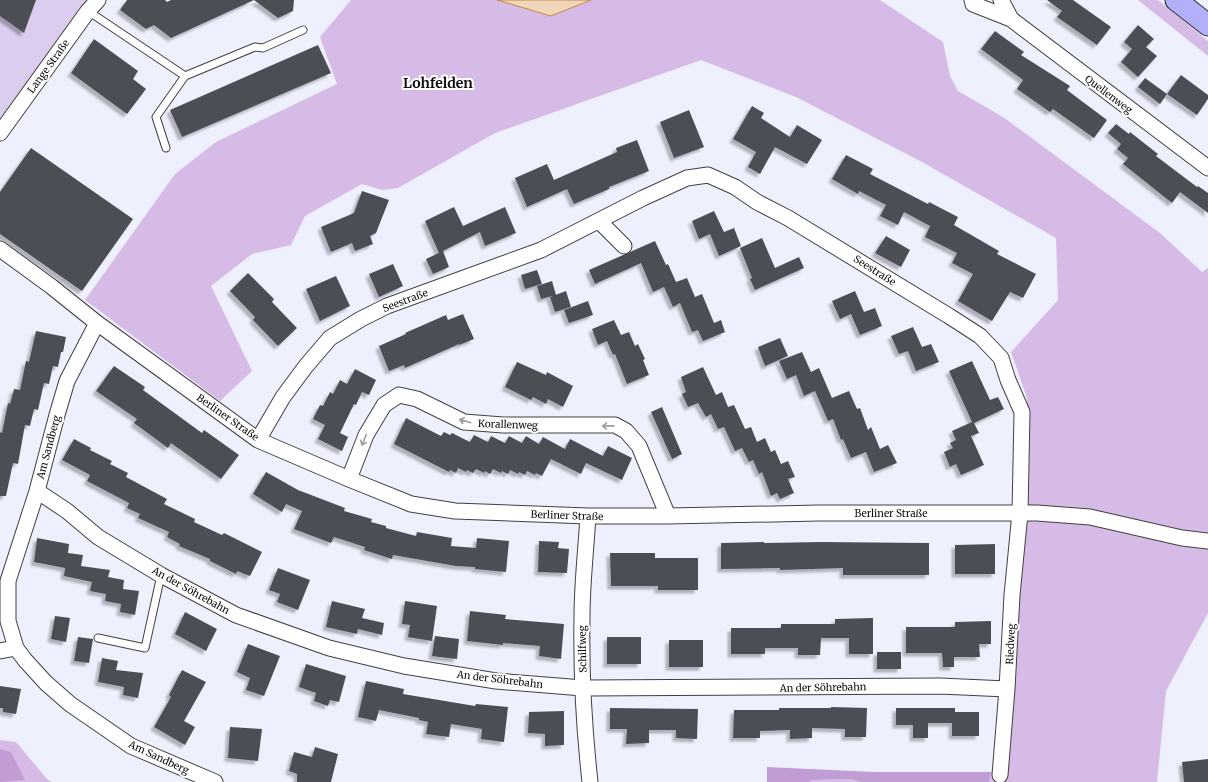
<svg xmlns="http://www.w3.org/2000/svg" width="1208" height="782" font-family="Merriweather,serif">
<defs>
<filter id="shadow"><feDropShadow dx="-3.5" dy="3.5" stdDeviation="1" flood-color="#0004"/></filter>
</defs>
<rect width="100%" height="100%" fill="#eff0fe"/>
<!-- green -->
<path fill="#d5bbe5" d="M351 0H497L551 16 591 0H880L943 42 950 76 958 91 1003 117 1160 233 1202 272 1208 268V613L1166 691 1157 782H989L991 772H1007L1021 557 1025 534 1028 492 1027 398 1011 352 1058 300 1056 238 922 162 796 97 701 60 495 133 398 188 382 190 362 184 305 216 291 245 252 254 211 286 252 371 220 401 85 300 175 174 216 142 337 84 320 37Z
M1138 0H1158L1208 41V56Z
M0 740 16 742 47 779 52 782H0Z
M851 779 860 782H809L812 780Z"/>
<!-- forest -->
<path fill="#c29cd4" d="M0 749 11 752 25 780 0 782Z
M767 767 874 772H991L989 782H860L851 779 812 780 809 782H767Z"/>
<!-- pitch -->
<path fill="#dccced" d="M0 0H87L0 118Z"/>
<!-- water -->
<path fill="#f0d5b8" stroke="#c18745" d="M497 0H591L551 16Z"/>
<!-- building -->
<path fill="#4b5055" filter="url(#shadow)" d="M0 0H36L24 33 0 16Z
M127 0H165L167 2 171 0H294L293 11 278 18 254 0 171 38 154 25 146 29 120 10Z
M1047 0H1073L1111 27 1097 45 1057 17 1062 11Z
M1138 25 1154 39 1146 47 1157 56 1138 77 1121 62 1132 49 1124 42Z
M995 31 1024 52 1021 55 1070 86 1067 90 1107 120 1094 138 1053 109 1050 112 1017 89 1023 80 981 49Z
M94 39 138 71 133 79 146 89 127 114 71 73Z
M318 45 331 73 182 137 170 110Z
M1181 75 1208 95V99L1197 115 1167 94Z
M1145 78 1167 94 1160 104 1138 87Z
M752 106 764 113 761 118 790 137 797 125 822 140 807 164 775 147 760 174 748 167 756 152 733 139Z
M689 110 704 147 674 158 660 122Z
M1116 124 1129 134 1130 132 1158 154 1156 156 1197 187 1198 186 1208 193V213L1180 192 1172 203 1123 164 1128 158 1117 149 1121 144 1108 133Z
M637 140 649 171 609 187V189L574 204 567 189 527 207 515 178 547 164 554 180 617 152 616 148Z
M31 148 133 219 82 291 0 234V192Z
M846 155 873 169 870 174 928 204 929 202 958 217 954 225 999 251 997 254 1036 274 1023 298 1010 292 992 321 958 301 973 274 952 263 957 253 925 237 930 226 904 212 898 225 880 216 886 205 859 191 858 194 832 179Z
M362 191 389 200 376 233 370 236 373 244 355 251 352 243 331 252 321 227 354 213Z
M454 207 463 226 505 207 516 233 485 246 480 232 439 253 425 221Z
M714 211 724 232 734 228 741 246 719 256 710 234 699 239 692 221Z
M886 236 910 250 901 267 875 253Z
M762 238 775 268 799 257 804 268 755 290 750 279 752 278 740 248Z
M655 241 666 265 668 264 676 282 687 278 695 297 702 294 714 323 721 320 725 332 703 341 698 330 692 332 680 303 673 307 664 287 653 292 641 263 595 284 589 270Z
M443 251 449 267 433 274 426 259Z
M393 264 403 286 379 297 369 274Z
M537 270 542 284 525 289 521 275Z
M248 273 274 299 272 302 297 328 278 346 253 320 255 317 230 291Z
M336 276 350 306 320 321 306 289Z
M552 281 556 295 541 299 537 286Z
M566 291 571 307 555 312 550 297Z
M855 291 864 312 875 308 882 326 860 335 851 314 840 319 832 301Z
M588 301 593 315 569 323 564 310Z
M463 314 474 339 459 345V344L405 368 404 365 389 371 379 346 406 334 405 333 446 315 448 320Z
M614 320 621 335 629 332 635 346 638 344 645 359 643 360 649 375 627 384 615 354 613 355 607 341 598 345 592 329Z
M913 327 922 347 931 344 939 362 916 371 908 351 899 354 891 336Z
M36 331 66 337 63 352H61L58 367 53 366 49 384 44 383 38 410 34 409 30 426 25 425 18 464 13 463 6 496H0V432L2 433 8 403 10 404 14 389 20 390 26 361 29 362Z
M780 338 788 356 765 366 758 347Z
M802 352 811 372 819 368 832 398 849 391 857 409 860 408 868 430 871 427 880 449 888 445 897 463 874 472 866 452 851 458 843 439 841 440 833 419 828 421 815 391 804 396 796 375 787 379 779 361Z
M972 361 990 400 998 397 1004 409 974 423 979 433 971 436 984 465 961 475 956 464 950 467 944 452 953 448 950 443 956 440 952 431 972 422 949 371Z
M517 362 546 375 547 372 573 386 563 407 548 399 546 404 533 397 531 400 505 387Z
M114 366 145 387 143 390 202 433 204 430 239 455 221 479 171 443 168 448 134 423 137 419 96 391Z
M703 367 716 395 722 392 728 407 734 405 745 429 751 427 757 442 765 438 771 452 775 450 781 464 788 461 795 477 788 479 794 493 780 499 777 493 771 496 762 472 759 474 753 460 749 462 742 448 735 451 724 427 718 429 711 414 706 417 698 403 688 407 682 394 686 392 681 377Z
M355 369 376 380 369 395 362 392 356 405 354 404 340 433 348 437 342 451 318 439 325 425 313 419 320 405 323 406 330 392 333 394 340 380 347 384Z
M662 407 682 454 672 459 651 412Z
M406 418 441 436 444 432 450 435 452 433 470 442 474 435 488 442 491 436 505 443 509 436 522 443 526 436 539 444 543 437 565 449 570 439 603 456 608 446 632 458 622 480 586 463 581 474 551 459 542 476 536 473 535 475 527 471 525 475 519 472 518 474 510 470 508 474 502 471 501 473 493 469 490 474 485 471 484 473 476 469 473 473 467 470 466 472 458 468 456 473 450 470 449 472 394 444Z
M74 439 91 448 90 450 112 461 110 464 128 473 126 477 167 499 164 504 195 519 194 522 222 535 224 533 262 552 250 576 237 571 236 574 210 561V559L179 546 180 544 167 537 169 532 138 518 140 514 127 508 129 503 87 481 90 475 62 460Z
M266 472 298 490 345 508 344 511 372 519 371 522 386 526V528L416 536 417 532 452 538 451 546 476 548 477 538 509 541 506 572 475 569V567L456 566 393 555 392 559 364 550 365 547 334 537 331 543 294 529 302 511 286 504 282 512 253 494Z
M37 538 69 544 68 553 83 555 81 566 110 570 108 577 124 580 123 589 139 591 135 615 120 612 121 604 105 601 106 594 90 591 92 582 64 576 65 568 34 562Z
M539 541 559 542 558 548 569 549 567 573 538 572Z
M764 542V543L822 542 929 543V575H843V568L780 570V568L721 569V543Z
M995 544V574H955V545Z
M610 553H655V558H698V590H658V586H611Z
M278 568 310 580 298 610 277 602 280 594 269 590Z
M332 601 365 609 362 618 384 623 382 635 358 629 357 634 326 627Z
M405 601 437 606 432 641 408 637 410 625 402 624Z
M470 611 506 615 505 619 564 624 561 659 539 656 540 646 503 643V645L467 641Z
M185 612 217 629 206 651 175 634Z
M55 616 70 618 66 642 51 639Z
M873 618V654H849V638H821L820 655H798V648H765V654H731V628H781V624H835V619Z
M991 621V644H979L980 657H954V667H943L942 653H906V627H955V622Z
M435 636 459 639 457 659 432 656Z
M78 637 93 639 89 663 74 661Z
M607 637H641V664H607Z
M669 640H703V667H669Z
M248 644 280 656 264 696 246 690 250 678 237 672Z
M877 652H901V669H877Z
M102 658 118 661 116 670 143 673 138 698 123 695 124 687 98 682Z
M306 664 346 676 339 702 330 700 328 706 314 701 316 693 299 687Z
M182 670 206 682 184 721 195 727 185 745 154 727 171 697 169 695Z
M366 681 404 689 403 694 475 706 476 704 508 707 504 742 481 739 482 729 451 724 449 737 426 734 428 722 419 720V718L379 710 376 721 358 717Z
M0 686 21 689 16 714 3 712V708H0Z
M831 707 867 708 866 737H845V729L812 728V738L790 739V730L760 731V738H733L734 710H779V708H831Z
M610 708 698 709 697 739 676 738V730H649V743L626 744 627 729H610Z
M896 708H955V712H979V736H952V723H928V738H913V725H896Z
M564 711V745L545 746V734L528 733 529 712Z
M230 727 262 729 258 761 228 758Z
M315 747 338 754 331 782H297V774L289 771 294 752 312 757Z
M1208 759V782H1184L1182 762Z"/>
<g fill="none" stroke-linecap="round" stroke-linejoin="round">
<defs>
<path id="lane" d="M88 11 185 76 255 47 263 48 303 30
M166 148 156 117 185 76
M98 638 145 648 161 575"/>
<path id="street" d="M972 0 973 4 1011 19
M1001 0 1011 19 1208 168
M0 133 88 11 98 0
M599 221 624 246
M0 249 52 287 97 323 258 440 349 479 411 504 455 511 588 516H668L819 513H1037L1090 517 1182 538 1208 541
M97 323 67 381 57 415 37 491 8 581V621L16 648 25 660 46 683 70 704 131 746 215 782
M258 440 283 397 306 366 330 338 361 319 387 306 541 250 643 198 687 178 708 175 735 187 757 202 788 218 949 316 980 336 1001 358 1008 380 1022 412 1020 513 1012 595 1007 689 1000 775
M349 479 366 435 384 405 399 395 417 399 464 422 503 425H615L626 431 639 446 668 516
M37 491 67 511 98 537 161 575 236 615 329 648 404 666 496 681 583 688 940 686 1007 689
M588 516C586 550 582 583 582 617 581 672 584 728 590 782
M0 651 16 648"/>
<path id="secondary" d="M1176 0 1208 25"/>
</defs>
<!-- lane casing -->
<use href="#lane" stroke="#404040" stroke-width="9"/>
<!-- street casing -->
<use href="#street" stroke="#404040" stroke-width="17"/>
<!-- secondary casing -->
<use href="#secondary" stroke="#2f2f2f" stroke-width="23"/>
<!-- lane -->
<use href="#lane" stroke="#fff" stroke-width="7"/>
<!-- street -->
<use href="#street" stroke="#fff" stroke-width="15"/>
<!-- secondary -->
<use href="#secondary" stroke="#b1b0f8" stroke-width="21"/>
</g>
<!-- one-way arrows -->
<defs><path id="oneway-shaft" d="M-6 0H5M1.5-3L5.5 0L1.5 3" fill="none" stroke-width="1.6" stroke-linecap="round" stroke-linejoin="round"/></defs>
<g stroke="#9e9e9e">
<use href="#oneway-shaft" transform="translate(465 421) rotate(-164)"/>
<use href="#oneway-shaft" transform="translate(608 426) rotate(179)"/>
<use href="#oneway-shaft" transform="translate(364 440) rotate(112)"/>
</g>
<g text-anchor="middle" stroke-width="4" stroke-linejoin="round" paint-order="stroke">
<!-- street labels -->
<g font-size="10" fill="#0d0d0d" stroke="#fff">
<text transform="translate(48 66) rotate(-54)" y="4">Lange Straße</text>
<text transform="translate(1109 94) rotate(37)" y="4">Quellenweg</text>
<text transform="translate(875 270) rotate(32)" y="4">Seestraße</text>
<text transform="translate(405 300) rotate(-21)" y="4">Seestraße</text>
<text transform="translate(228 417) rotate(35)" y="4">Berliner Straße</text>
<text transform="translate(508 424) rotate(2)" y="4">Korallenweg</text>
<text transform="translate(48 447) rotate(-75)" y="4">Am Sandberg</text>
<text x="891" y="517">Berliner Straße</text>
<text transform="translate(567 515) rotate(2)" y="4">Berliner Straße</text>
<text transform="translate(191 590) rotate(29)" y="4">An der Söhrebahn</text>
<text transform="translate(1010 644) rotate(-87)" y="4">Riedweg</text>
<text transform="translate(582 649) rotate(-91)" y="4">Schilfweg</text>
<text transform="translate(500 679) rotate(7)" y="4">An der Söhrebahn</text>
<text transform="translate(823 687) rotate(-1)" y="4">An der Söhrebahn</text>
<text transform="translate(159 757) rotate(25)" y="4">Am Sandberg</text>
</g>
<!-- district labels -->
<g font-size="14" font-weight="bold" fill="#0d0d0d" stroke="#fff">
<text x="438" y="88">Lohfelden</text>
</g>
</g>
</svg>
